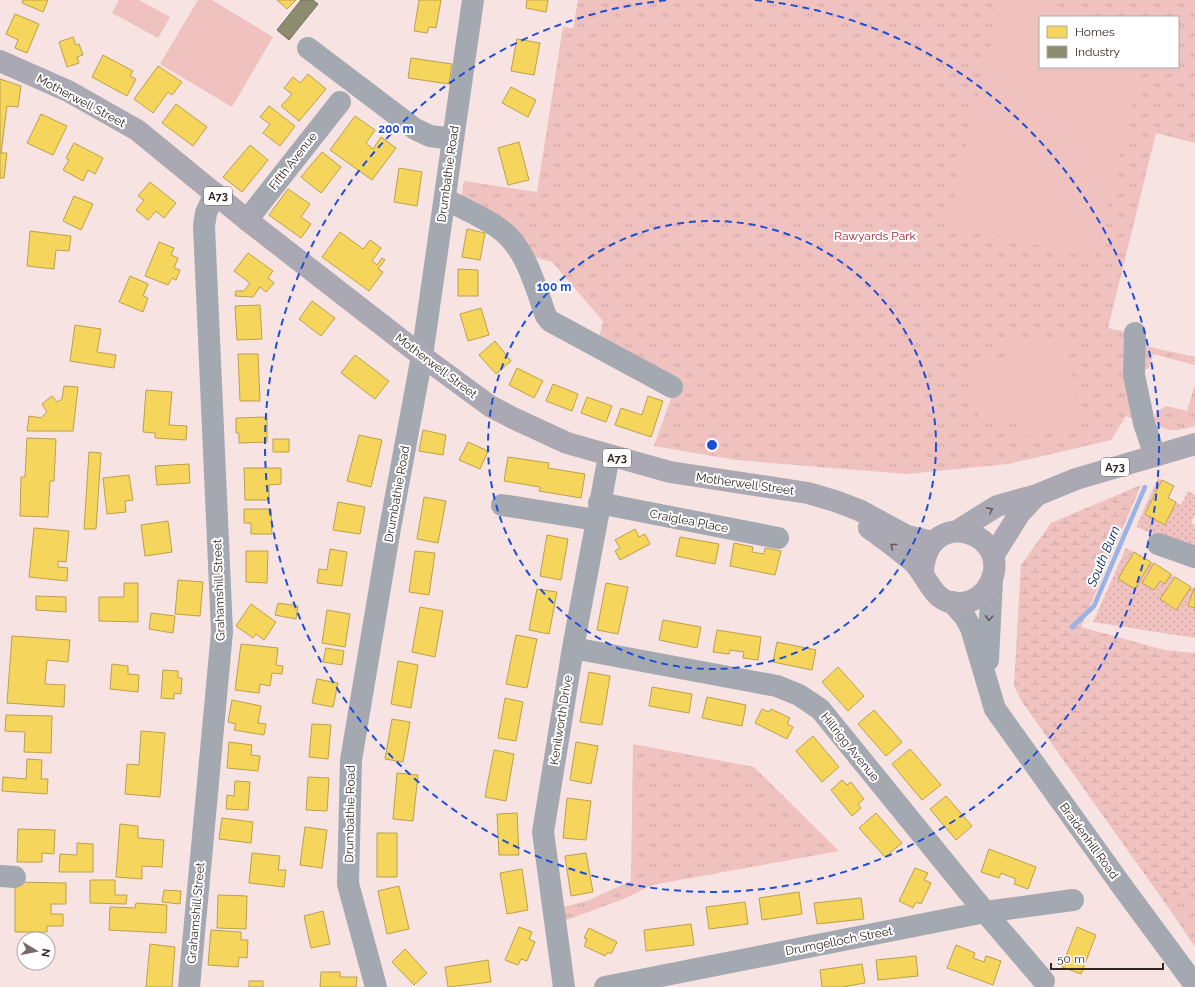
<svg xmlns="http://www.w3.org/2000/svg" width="1195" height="987" font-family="Raleway,sans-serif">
<defs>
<pattern id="grass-tufts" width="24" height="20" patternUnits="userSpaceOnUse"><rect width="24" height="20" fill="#efc1bf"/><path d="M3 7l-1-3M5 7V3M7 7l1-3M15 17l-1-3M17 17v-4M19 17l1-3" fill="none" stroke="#cea6a4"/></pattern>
<pattern id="wetland-marsh" width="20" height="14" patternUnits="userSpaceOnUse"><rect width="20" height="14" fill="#efc1bf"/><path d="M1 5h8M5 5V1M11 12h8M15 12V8" fill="none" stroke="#cea6a4"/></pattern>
<pattern id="garden-dots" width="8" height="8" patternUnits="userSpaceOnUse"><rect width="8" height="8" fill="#efc1bf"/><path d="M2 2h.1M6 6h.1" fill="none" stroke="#cea6a4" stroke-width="1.8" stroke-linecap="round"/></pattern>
</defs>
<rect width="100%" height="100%" fill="#f6e3e2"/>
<!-- grass -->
<path fill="url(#grass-tufts)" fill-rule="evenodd" d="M578 0H1195V143L1156 133 1108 328 1129 333 1133 419 1126 416 1111 440 1008 464 907 474 736 460 654 446 672 396 682 382 599 338 603 321 552 262 535 257 461 200 464 181 537 192 563 27 573 28ZM1040 17H1178V67H1040Z
M1141 345 1195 357V365L1153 354 1149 368 1142 371Z
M1195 384V426C1179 430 1163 435 1154 419L1156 412 1166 406 1187 411Z
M633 744 754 767 839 851 652 885 626 898 564 921 563 907 587 901 631 881Z
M1195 883V947L1168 907Z"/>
<!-- wetland -->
<path fill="url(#wetland-marsh)" d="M1141 485 1081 627 1164 650 1195 653V883L1168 907 1022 702 1014 686 1021 565 1051 523Z"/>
<!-- garden -->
<path fill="url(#garden-dots)" d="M1158 478 1162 480 1145 514 1165 524 1176 502 1181 505 1188 491 1195 495V514L1191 523 1195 525V547L1173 541 1136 527Z
M1126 548 1134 552 1118 579 1135 589 1151 562 1154 563 1142 583 1154 590 1160 581 1165 584 1171 574 1175 577 1160 599 1176 610 1191 587 1194 588 1188 606 1195 608V638L1093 622Z"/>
<!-- pitch -->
<path fill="#efc1bf" d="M119 0H139L170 17 158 38 112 13Z
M198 0H212L273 37 232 107 160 64Z
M1002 0H1034L1103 17H1040V67H1141L1094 259 948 223Z
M1060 329 1076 341 1068 349 1080 423 1022 437 1020 416 980 423 968 365 1008 358 1004 341C1023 332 1027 343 1046 344Z"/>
<!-- homes -->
<path fill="#f6d55c" stroke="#bca04c" d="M23 0H48L43 12 22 3Z
M277 0H296L287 9Z
M419 0H441L436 28 429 27 427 33 414 31Z
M527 0H548L546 12 526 8Z
M15 14 39 24 27 53 15 48 18 40 6 34Z
M73 37 76 45 79 44 83 55 77 57 79 63 67 67 59 42Z
M517 39 540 43 534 75 511 71Z
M103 55 133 71 130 76 136 79 127 96 92 77Z
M411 58 452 64 449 84 408 78Z
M158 66 182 82 172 95 168 92 153 113 134 99Z
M308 74 326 89 299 121 281 106 292 94 284 88 293 77 300 83Z
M0 79 21 86 18 107 7 106 1 153H7L4 178H0Z
M511 87 536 100 528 117 502 103Z
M176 104 207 127 193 146 162 123Z
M269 106 295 126 280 146 263 133 270 124 260 117Z
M41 114 67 126 53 155 27 143Z
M355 116 375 130 366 143 373 149 381 137 396 148 372 180 330 150Z
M519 142 529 180 508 185 498 148Z
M74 143 103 158 95 174 88 170 83 181 63 170 69 160 66 158Z
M250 145 268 160 242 192 223 177Z
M322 152 341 167 321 193 301 177Z
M399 168 422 172 417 206 394 202Z
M150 182 176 203 164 218 156 211 148 220 136 210 144 200 138 196Z
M288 189 310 204 301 217 311 224 301 238 269 215Z
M74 196 93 204 81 230 63 221Z
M467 229 485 233 480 260 462 257Z
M30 231 71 236 69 251 56 250 54 269 27 266Z
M340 232 363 249 370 240 381 248 372 261 377 265 382 258 385 260 378 269 383 272 369 291 322 257Z
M159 242 174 248 171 255 178 258 174 268 180 270 176 280 172 278 168 285 145 276Z
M248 253 273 271 268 278 274 283 266 292 260 287 253 297 235 296 236 291H244L250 283 234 271Z
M458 269 478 270V296H458Z
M130 276 148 284 143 296 148 298 143 312 119 302Z
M312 301 335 318 321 336 299 319Z
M260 305 262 339 237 340 235 306Z
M481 308 489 335 468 341 460 314Z
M75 325 101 329 97 352 116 355 114 368 70 361Z
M495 341 511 361 496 374 479 355Z
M238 354H258L260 401H240Z
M355 355 389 381 375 399 341 373Z
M517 368 543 381 534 398 509 385Z
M553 384 578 394 572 411 546 401Z
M64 386 78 387 73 431H27L29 416 41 418 47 412 42 404 52 396 57 402 62 399Z
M146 390 172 392 169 425 187 426 186 440 155 438V433L143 432Z
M648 396 663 401 651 437 615 425 621 408 642 415Z
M587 397 612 406 606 422 581 413Z
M267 417V442L239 443V433H236V418Z
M423 430 446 435 443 455 419 451Z
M359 435 382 440 371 487 347 481Z
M27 438 56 439 54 481H50L48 517 20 516 21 477H25Z
M273 439H289V452H273Z
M468 442 488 451 480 469 459 460Z
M89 452 101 453 96 529H84Z
M508 457 549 463 548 468 585 474 581 498 539 491 540 487 504 481Z
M189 464 190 483 157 485 155 466Z
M244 468H281V484L269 485V500H245Z
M129 475 133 500 125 501 126 512 107 514 103 478Z
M1162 480 1174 486 1168 498 1176 502 1165 525 1145 514Z
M424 497 446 501 438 543 417 539Z
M338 502 365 507 360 534 333 530Z
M244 509H271L272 534H251V523H244Z
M168 521 172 552 145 556 141 525Z
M34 528 69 531 66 562 58 561V567L68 568 67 581 29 577Z
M635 529 639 537 645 534 650 544 620 560 615 551 620 548 615 540Z
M547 535 568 539 561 580 540 576Z
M680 537 719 544 715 564 676 556Z
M734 543 753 547 752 552 764 554 765 548 781 551 775 575 730 566Z
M330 549 347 552 342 586 317 583 319 569 327 570Z
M246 551H268L267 583 246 582Z
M415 551 435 553 429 595 409 592Z
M1134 552 1151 562 1135 589 1118 579Z
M1154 563 1171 574 1165 584 1160 581 1154 590 1142 583Z
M1175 577 1191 587 1176 610 1160 599Z
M178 580 203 582 200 616 175 614Z
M124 583H138V622L99 621V597H124Z
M606 583 628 587 618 634 597 630Z
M1194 588H1195V608L1188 606Z
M537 589 557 592 549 634 529 630Z
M36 596 66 597V612L36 610Z
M278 603 298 606 296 619 275 615Z
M251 604 276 622 264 640 256 634 253 638 236 626Z
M420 607 443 611 435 657 412 652Z
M327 610 350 614 345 647 322 643Z
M151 613 175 616 173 633 149 629Z
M663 620 701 627 697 648 659 640Z
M717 630 761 637 758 660 743 658 744 652 730 650 729 654 713 652Z
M516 635 537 639 527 688 506 684Z
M12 636 70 640 68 662 47 660 45 684 65 685 64 707 7 703Z
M777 642 816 650 812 670 773 662Z
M241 644 278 648 276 665 283 666 282 674 272 673 270 686 260 684 259 693 235 690Z
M326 648 344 651 342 665 323 662Z
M398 661 418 665 411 708 391 704Z
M112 664 128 666V674L139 675 138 692 110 689Z
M838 667 864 696 848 711 822 682Z
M163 670 178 671V678H182L181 694 174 693V699L161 698Z
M589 672 610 676 602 725 580 722Z
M317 679 338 683 333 707 312 703Z
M652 687 692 694 689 713 649 706Z
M707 697 746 705 742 726 702 718Z
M505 698 523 702 516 741 498 738Z
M232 700 261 706 258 723 266 724 264 735 234 730 236 724 228 722Z
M762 709 769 712 771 709 790 718 787 724 793 727 787 739 755 723Z
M874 710 902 742 886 756 858 724Z
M6 715 52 716 51 753 24 752 25 732 5 731Z
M392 719 410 722 403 762 385 759Z
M312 724 331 725 328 759 309 757Z
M141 731 165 733 160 797 125 794 127 764 139 765Z
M813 736 839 767 822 782 796 751Z
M229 742 252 745 251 755 260 756 258 771 227 768Z
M576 742 598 746 591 784 570 780Z
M910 749 941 785 922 800 892 764Z
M494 750 514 754 506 801 485 797Z
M27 759 42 760 41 779H48L47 794 2 791 3 777 26 779Z
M397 773 418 775 413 821 393 819Z
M308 777 329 778 327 811 306 810Z
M842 780 847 785 851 782 864 799 858 804 861 808 852 816 831 790Z
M235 781 250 782 248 810 226 809 227 795 234 796Z
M946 796 972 826 956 840 930 809Z
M567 798 591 801 586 840 563 838Z
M517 813 519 855H499L497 814Z
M876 813 902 843 885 857 859 828Z
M222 818 253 822 251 843 219 839Z
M120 824 138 826V838L164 840 162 867 142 866V879L116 877Z
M305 827 327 830 322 868 300 865Z
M18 829 55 830 54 854 42 853V862H17Z
M377 833H397V877H377Z
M77 843 93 844V872H59L60 854 77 855Z
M989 849 1036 867 1028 889 1014 884 1016 879 1001 873 999 878 981 872Z
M252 853 280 856 278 870H286L284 887 249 883Z
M586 853 593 892 571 896 565 856Z
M915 868 928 873 924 880 931 883 921 904 916 902 913 908 899 901Z
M522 869 528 910 507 914 500 873Z
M90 880H115V895H127L126 904 90 903Z
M15 882 66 883V904H51V914H63V926H47V932H15Z
M399 886 409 929 387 934 378 891Z
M164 890 181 891 180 904 162 902Z
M799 892 802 914 762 920 759 898Z
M218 895 247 896 246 929 217 928Z
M861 898 864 919 817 924 814 903Z
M745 902 748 924 709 929 706 907Z
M136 903 167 905 166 933 109 930 110 907 135 908Z
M323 911 330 944 311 948 304 916Z
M691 924 694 945 646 951 644 930Z
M519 927 532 932 529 939 535 942 527 961 521 959 518 965 505 960Z
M1077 927 1096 935 1081 974 1062 967Z
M589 928 617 942 611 954 608 952 605 956 584 946 587 939 584 938Z
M211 930 241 932V940H248L247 958 239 957 238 967 208 965Z
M150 944 175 947 172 987H146Z
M956 945 975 953 973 958 984 962 986 956 1001 961 993 985 947 968Z
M405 949 427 973 414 985 392 962Z
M916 956 918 976 878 980 876 960Z
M488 960 491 982 448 987 445 967Z
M862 964 865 983 842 987H822L820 970Z
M321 972H340V977H357L356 987H320Z
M249 981H263V987H249Z"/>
<!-- industry -->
<path fill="#8c8c6e" stroke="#726d58" d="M301 0H313L318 4 289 40 277 30Z"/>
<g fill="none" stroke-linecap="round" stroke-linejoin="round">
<!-- stream -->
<path stroke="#99b3e7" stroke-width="4.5" d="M1072 627 1094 606 1145 487"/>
<!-- minor -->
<path stroke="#a4a8b1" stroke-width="22" d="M308 48 415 129 430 136 453 139
M445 199C462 208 481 216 497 227 526 246 535 286 546 316L550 321 672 387
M247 220 340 102
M1135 333 1134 375 1144 423 1155 456
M599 503 778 538
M502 505 596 520
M1158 544 1195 557
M952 602 965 617 971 628 995 709 1124 889 1195 985
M573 648 777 686 799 695 820 709 985 912 1044 981
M988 660 992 579
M0 876 15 877
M189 987 222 632 204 226 206 213 215 193
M376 987 348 884 351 760 390 528 422 356 473 0
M564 987 543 832 573 648 609 456
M605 987 985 912 1073 900"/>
<!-- major -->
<path stroke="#aaa8b2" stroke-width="22" d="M0 61 68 91 137 130 247 220 422 356 490 406 513 418 567 443 670 472 808 493 835 501 859 510 907 536 933 542
M869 528C883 538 898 549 912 561 929 576 932 606 962 603 974 602 984 594 989 585 1017 534 927 502 923 572
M957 531 997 506 1037 495 1076 479 1195 444
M993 556 1020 513 1037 495"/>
</g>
<!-- one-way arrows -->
<defs><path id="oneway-chevron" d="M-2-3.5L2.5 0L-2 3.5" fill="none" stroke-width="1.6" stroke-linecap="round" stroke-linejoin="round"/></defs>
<g stroke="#645a5d">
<use href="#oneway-chevron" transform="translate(990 510) rotate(-27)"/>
<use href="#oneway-chevron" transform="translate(893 546) rotate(-141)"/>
</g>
<use stroke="#615a5d" href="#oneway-chevron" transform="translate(989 618) rotate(93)"/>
<!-- distance rings -->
<g fill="none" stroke="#1d4ed8" stroke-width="2" stroke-dasharray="7 5">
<circle cx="712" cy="445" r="224"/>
<path d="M755 0A447 447 0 1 1 669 0"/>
</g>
<g text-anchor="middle" stroke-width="4" stroke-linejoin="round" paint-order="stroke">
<!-- shield labels -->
<g fill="#fff" stroke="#726766" stroke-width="1">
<rect x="204" y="187" width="28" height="18" rx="3"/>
<rect x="603" y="449" width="28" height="18" rx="3"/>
<rect x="1101" y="458" width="28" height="18" rx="3"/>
</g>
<g font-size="11" font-weight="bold" fill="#352625">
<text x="218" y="200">A73</text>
<text x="617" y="462">A73</text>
<text x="1115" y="471">A73</text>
</g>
<!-- street labels -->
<g font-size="12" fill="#352625" stroke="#fff">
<text transform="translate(81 101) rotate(28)" y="4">Motherwell Street</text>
<text transform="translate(293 161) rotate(-52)" y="4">Fifth Avenue</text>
<text transform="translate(448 174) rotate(-82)" y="4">Drumbathie Road</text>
<text transform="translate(436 366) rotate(37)" y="4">Motherwell Street</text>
<text transform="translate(745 484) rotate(8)" y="4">Motherwell Street</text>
<text transform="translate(397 494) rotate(-80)" y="4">Drumbathie Road</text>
<text transform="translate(689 521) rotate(11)" y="4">Craiglea Place</text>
<text transform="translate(219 590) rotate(-92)" y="4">Grahamshill Street</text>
<text transform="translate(561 720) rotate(-81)" y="4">Kenilworth Drive</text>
<text transform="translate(850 747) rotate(51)" y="4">Hillrigg Avenue</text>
<text transform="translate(350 814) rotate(-89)" y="4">Drumbathie Road</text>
<text transform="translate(1089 841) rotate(54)" y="4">Braidenhill Road</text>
<text transform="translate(196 913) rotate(-85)" y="4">Grahamshill Street</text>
<text transform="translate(839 941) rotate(-11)" y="4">Drumgelloch Street</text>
</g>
<!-- park labels -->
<g font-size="12" fill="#97232c" stroke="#fff">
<text x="875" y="240">Rawyards Park</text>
</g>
<!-- water labels -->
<g font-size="13" font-style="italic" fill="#002565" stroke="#fff">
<text transform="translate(1103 556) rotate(-67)" y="5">South Burn</text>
</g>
</g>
<circle cx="712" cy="445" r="6" fill="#1d4ed8" stroke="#fff" stroke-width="2"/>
<g font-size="12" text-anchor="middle" font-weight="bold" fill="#1d4ed8" stroke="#fff" stroke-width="4" stroke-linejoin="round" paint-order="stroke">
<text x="396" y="133">200 m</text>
<text x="554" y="291">100 m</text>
</g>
<!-- legend -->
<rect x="1039" y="16" width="140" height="52" fill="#ffffff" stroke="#aea8a8"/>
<rect x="1047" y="26" width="20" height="12" fill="#f6d55c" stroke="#aea8a8"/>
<text x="1075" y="36" font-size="12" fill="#352625">Homes</text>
<rect x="1047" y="46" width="20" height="12" fill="#8c8c6e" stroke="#aea8a8"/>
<text x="1075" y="56" font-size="12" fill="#352625">Industry</text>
<!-- north arrow -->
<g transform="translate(36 951) rotate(100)"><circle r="19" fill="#ffffff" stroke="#aea8a8"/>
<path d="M0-3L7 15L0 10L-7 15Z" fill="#796867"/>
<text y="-6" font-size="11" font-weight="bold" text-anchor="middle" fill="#352625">N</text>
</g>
<!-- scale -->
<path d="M1051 963v6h112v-6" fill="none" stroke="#352625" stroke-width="2"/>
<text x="1057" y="963" font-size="12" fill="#352625" stroke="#ffffff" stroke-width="3" paint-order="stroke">50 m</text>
</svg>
